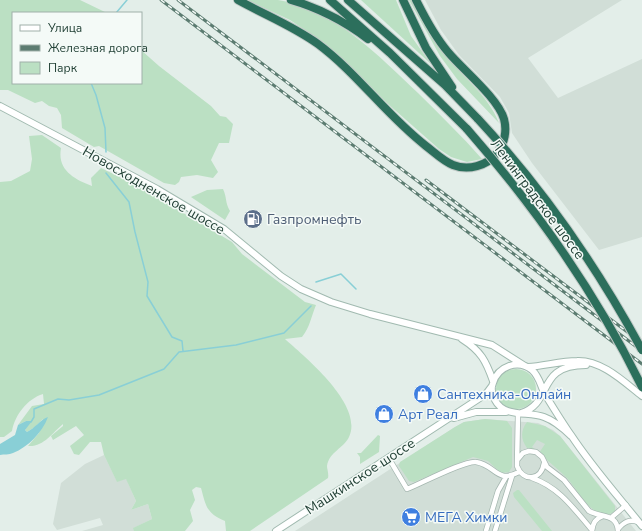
<svg xmlns="http://www.w3.org/2000/svg" width="642" height="531" font-family="'Nunito Sans',sans-serif">
<rect width="100%" height="100%" fill="#e3eee9"/>
<!-- built -->
<path fill="#d1ded7" d="M425 0H622L528 58 558 98 642 59V237L599 250 532 163 512 133 509 113 500 97 459 55 441 30Z
M485 419 538 423 553 430 560 436 636 531H295L455 427 464 422Z
M104 455 117 481 126 478 136 501 131 510 148 504 152 519 134 528V531H82L103 525 100 518 57 530 53 524 61 483 85 464Z"/>
<!-- green -->
<path fill="#bbe0c3" d="M0 0H80L107 13H13V83H141V50L159 66 211 106 220 116 226 117 233 124 229 143H219L211 160 218 172 213 178 197 175 181 177 179 182 175 185 164 183 99 146 94 147 62 128 61 115 57 108 49 106 42 101 35 103 8 90H0Z
M247 0C257 0 268 0 278 0 334 9 379 56 418 93 440 115 462 136 482 159L467 162 451 157 439 149 388 104 336 53 320 40 290 20Z
M361 0H396L411 36 431 64Z
M409 0H413C422 17 431 36 442 51 460 75 488 94 499 123L457 79 440 56Z
M42 135 61 148C57 170 74 179 92 186L91 178 101 168 136 185 232 242 242 254 305 302 316 305C311 317 310 327 302 337L285 339C306 358 364 405 349 437 344 448 329 452 327 466 327 469 329 474 328 478L250 531H226L225 521C206 513 206 506 201 488L196 487 192 490 195 500 190 510 193 521 185 531H134L133 528 152 519 148 504 131 510 136 501 126 479 117 482 104 455 101 442H90L79 455 74 454 70 446 84 435 76 426 53 440 51 436 63 426V424C52 433 44 447 28 446L39 433 43 419 35 427 27 432 25 430 28 424 26 421 18 425 32 406 44 404 43 394C27 399 15 415 12 431L4 437H0V182L11 181 30 171 32 159 29 136Z
M223 189C227 197 225 203 230 211L225 220 191 197 207 190Z
M496 389a20 20 0 1 1 40 0a20 20 0 1 1-40 0Z
M485 419 507 421 512 428V467L509 472 501 473 488 461 473 457 414 482 409 481 399 466 400 462 455 427 464 422Z
M527 422 545 426 560 436 615 506V511C596 527 576 487 567 478 558 469 548 461 539 453L545 444 537 440 532 447 536 450 527 448C521 440 520 431 527 422Z
M378 435 380 436 379 452 360 464V457L357 453H361Z
M517 490H519L552 531H542L514 497 513 493Z"/>
<!-- water -->
<path fill="#89cfd6" d="M48 417C42 433 28 447 13 453 9 455 4 454 0 455V444L15 435 18 425 26 421H32L25 430 27 432C35 428 40 420 48 417Z"/>
<g fill="none" stroke-linecap="round" stroke-linejoin="round">
<!-- stream -->
<path stroke="#89cfd6" stroke-width="1.5" d="M116 13 127 0
M91 83 96 95 105 128 106 152
M106 173 129 202 135 232 148 282 147 296 172 337 182 341 183 351
M316 282 341 274 356 289
M31 422 34 417V409L58 399 69 400 99 395 164 369 179 352 236 345 284 333 311 306"/>
<defs>
<path id="street" d="M518 413 517 466C523 482 541 481 544 463
M388 457 407 489C420 484 465 460 476 462 496 465 496 484 519 472
M518 459 523 453 529 451 536 452 542 457 547 467 564 480 589 511C601 518 617 513 618 531
M532 478C559 487 574 509 592 530
M612 517 626 505
M618 529C624 522 629 519 638 522
M486 531 498 491 506 477
M495 531 512 476
M592 531C593 523 595 519 603 516"/>
<path id="secondary" d="M0 106 157 189 224 229 281 276 301 289 331 302 370 314 492 345 525 366
M462 339C481 351 486 361 493 381
M528 367C544 366 561 361 577 361 602 360 624 382 642 396
M521 413C554 403 535 365 586 365
M454 418 476 412H506
M571 436C563 428 555 421 544 417 528 411 504 418 495 400 492 395 491 388 493 383 498 366 518 359 532 370 540 377 541 388 546 396 554 409 562 422 571 435 592 467 618 496 642 526
M276 531 486 394 492 386"/>
<path id="highway" d="M238 0C265 15 293 26 318 44 357 73 386 115 426 146 434 152 443 161 453 165 468 171 487 166 497 153 505 143 507 130 504 119 498 98 462 69 448 52 435 37 425 18 416 0
M291 0C319 8 344 21 368 39
M330 0 390 53 467 129
M348 0 445 85 478 119
M403 0 426 48 452 87"/>
</defs>
<!-- street casing -->
<use href="#street" stroke="#a5b7b0" stroke-width="6"/>
<!-- secondary casing -->
<use href="#secondary" stroke="#a1bab0" stroke-width="8"/>
<!-- highway casing -->
<use href="#highway" stroke="#c1cac7" stroke-width="10"/>
<!-- street -->
<use href="#street" stroke="#fff" stroke-width="4.5"/>
<!-- secondary -->
<use href="#secondary" stroke="#fff" stroke-width="6"/>
<!-- highway -->
<use href="#highway" stroke="#2c6f5c" stroke-width="8"/>
<defs>
<path id="rail" d="M161 0 642 364
M178 0 642 351
M426 180 642 343"/>
</defs>
<!-- rail casing -->
<use href="#rail" stroke="#5c7c71" stroke-width="3"/>
<!-- rail -->
<use href="#rail" stroke="#f4faf7" stroke-width="1.5" stroke-dasharray="4.5" stroke-linecap="butt"/>
<defs>
<path id="highway-bridge" d="M478 119C544 190 596 265 642 350
M467 129C536 208 596 293 642 387"/>
</defs>
<!-- highway-bridge casing -->
<use href="#highway-bridge" stroke="#c1cac7" stroke-width="10" stroke-linecap="butt"/>
<!-- highway-bridge -->
<use href="#highway-bridge" stroke="#2c6f5c" stroke-width="8"/>
</g>
<!-- icons -->
<defs>
<symbol id="fuel-disc" viewBox="-11 -11 22 22"><circle r="9.5" fill="#5c6f8a" stroke="#f4faf7"/><path d="M-5.5-6h7V0h2V4h1.3V-2.5L3-4.5l.8-.8L6-3V5H2.5V1h-1V6h-7ZM-4.2-4.7v3.2H.2V-4.7Z" fill="#fff"/></symbol>
<symbol id="shop-disc" viewBox="-11 -11 22 22"><circle r="9.5" fill="#3f7fe0" stroke="#f4faf7"/><path d="M-5-2.5h2.3a2.7 3.5 0 0 1 5.4 0H5L5.5 6h-11ZM-1.5-2.5h3a1.5 2.3 0 0 0-3 0Z" fill="#fff"/></symbol>
<symbol id="supermarket-disc" viewBox="-11 -11 22 22"><circle r="9.5" fill="#3f7fe0" stroke="#f4faf7"/><path d="M-6-5.5h2.5l.6 2H6L4.5 2H-2.5L-4.4-4H-6ZM-1.5 3.2a1.3 1.3 0 1 0 .1 0ZM3 3.2a1.3 1.3 0 1 0 .1 0Z" fill="#fff"/></symbol>
</defs>
<g fill-rule="evenodd">
<use href="#fuel-disc" x="242" y="208" width="22" height="22"/>
<use href="#shop-disc" x="412" y="383" width="22" height="22"/>
<use href="#shop-disc" x="373" y="403" width="22" height="22"/>
<use href="#supermarket-disc" x="400" y="506" width="22" height="22"/>
</g>
<g text-anchor="middle" stroke-width="3" stroke-linejoin="round" paint-order="stroke">
<!-- street labels -->
<g font-size="14" fill="#224136" stroke="#f4faf7">
<text transform="translate(154 190) rotate(30)" y="5">Новосходненское шоссе</text>
<text transform="translate(538 199) rotate(53)" y="5">Ленинградское шоссе</text>
<text transform="translate(360 476) rotate(-33)" y="5">Машкинское шоссе</text>
</g>
<!-- service labels -->
<g font-size="14" fill="#4e5e75" stroke="#f4faf7" text-anchor="start">
<text x="267" y="224">Газпромнефть</text>
</g>
<!-- shop labels -->
<g font-size="14" fill="#366cbe" stroke="#f4faf7" text-anchor="start">
<text x="437" y="399">Сантехника-Онлайн</text>
<text x="398" y="419">Арт Реал</text>
<text x="425" y="522">МЕГА Химки</text>
</g>
</g>
<!-- legend -->
<rect x="12" y="12" width="130" height="72" fill="#f4faf7" stroke="#a0b0aa"/>
<rect x="20" y="25" width="20" height="6" fill="#ffffff" stroke="#a0b0aa"/>
<text x="48" y="32" font-size="12" fill="#224136">Улица</text>
<rect x="20" y="45" width="20" height="6" fill="#5c7c71" stroke="#a0b0aa"/>
<text x="48" y="52" font-size="12" fill="#224136">Железная дорога</text>
<rect x="20" y="62" width="20" height="12" fill="#bbe0c3" stroke="#a0b0aa"/>
<text x="48" y="72" font-size="12" fill="#224136">Парк</text>
</svg>
